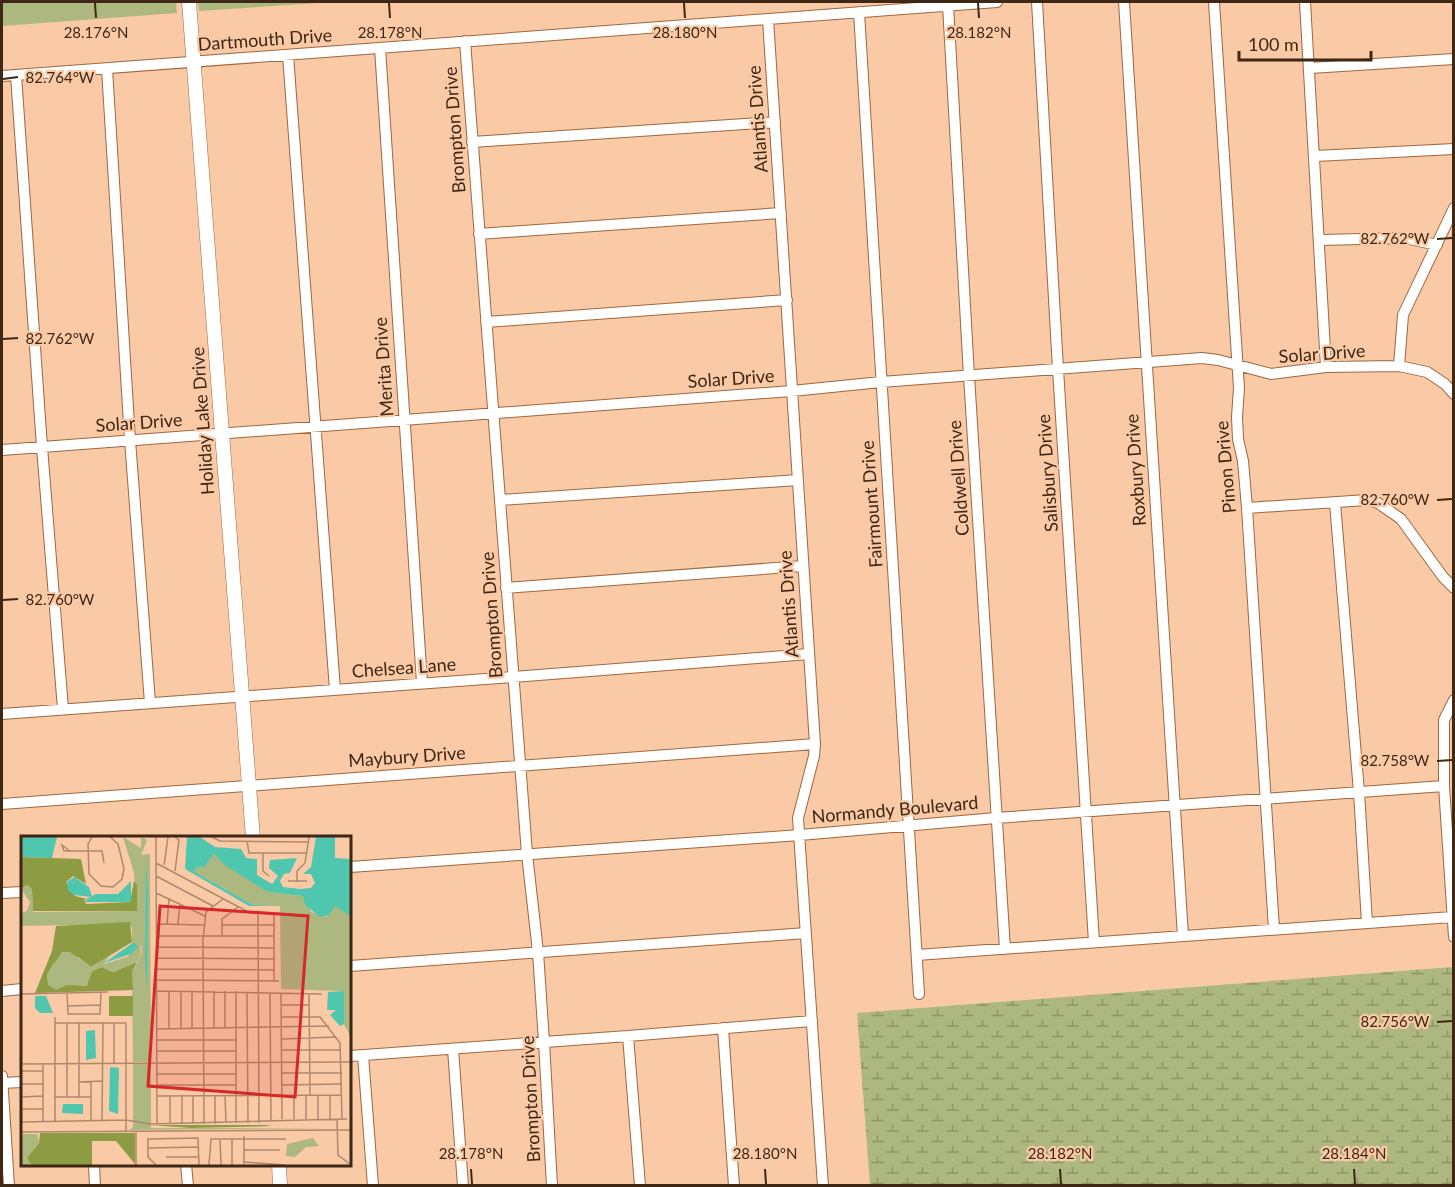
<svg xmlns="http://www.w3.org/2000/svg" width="1455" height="1187" font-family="Lato,sans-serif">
<defs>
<pattern id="wetland-marsh" width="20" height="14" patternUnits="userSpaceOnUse" patternTransform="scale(1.5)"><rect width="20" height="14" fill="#adb880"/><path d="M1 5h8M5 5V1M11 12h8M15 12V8" fill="none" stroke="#8e9668"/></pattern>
</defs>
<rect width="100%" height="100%" fill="#fac9a6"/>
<!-- green -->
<path fill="#adb880" d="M2 2H176L177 13 2 26Z
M198 2H333L199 11Z"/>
<!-- wetland -->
<path fill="url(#wetland-marsh)" d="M1453 967V1185H870L857 1013Z"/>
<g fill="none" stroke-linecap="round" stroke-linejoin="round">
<defs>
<path id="minor" d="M1037 2 1058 369 1094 942
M1124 2 1183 936
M1214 2 1239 388 1237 417 1238 439 1243 461 1247 508 1274 929
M1305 2 1326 367
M948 5 969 376 1005 949
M859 12 919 994
M768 19 815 744 814 756 798 818 823 1186
M465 41 527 854 538 952 544 1042 552 1186
M380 48 422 683
M288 55 335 690
M1310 68 1454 59
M107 69 130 440 150 703
M16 75 42 447 63 709
M2 76 997 2
M472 142 775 122
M1315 156 1454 149
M479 234 781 213
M1320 240 1405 238 1437 245
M486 322 787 300
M1399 366 1403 315 1454 208
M2 450 792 391 881 382 1202 358 1218 360 1271 374 1326 367 1399 366 1427 372 1445 384 1454 394
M500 500 798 480
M1335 503 1359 792 1367 923
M1247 508 1367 500 1378 503 1401 519 1443 577 1454 588
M506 588 803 566
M1454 700 1444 720V786L1454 937
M2 714 513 677 809 654
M2 804 815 744
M350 867 800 835 996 818 1444 786
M2 893 22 892
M917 955 1452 917
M350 966 806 933
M2 991 22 989
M723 1028 734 1186
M628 1036 640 1186
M453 1049 463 1186
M363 1055 373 1186
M350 1056 628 1036 812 1021
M2 1076 9 1186
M2 1083 22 1082
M94 1164 95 1186
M186 1164 188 1186"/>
<path id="tertiary" d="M189 2 253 838
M279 1164 280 1186"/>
</defs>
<!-- minor casing -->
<use href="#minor" stroke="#9e673d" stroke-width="12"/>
<!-- tertiary casing -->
<use href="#tertiary" stroke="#9e673d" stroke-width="15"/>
<!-- minor -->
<use href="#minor" stroke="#fff" stroke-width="10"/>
<!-- tertiary -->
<use href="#tertiary" stroke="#fff" stroke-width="14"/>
</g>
<!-- ticks -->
<path fill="none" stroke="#3e2715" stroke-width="2" d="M95 3 96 18M389 3 390 18M684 3 685 18M978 3 979 18M3 79 18 77M1437 239 1452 238M3 339 18 338M1437 500 1452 499M3 600 18 599M1437 761 1452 760M1437 1022 1452 1021M471 1169 472 1184M765 1169 766 1184M1060 1169 1061 1184M1354 1169 1355 1184"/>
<g text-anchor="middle" stroke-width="4.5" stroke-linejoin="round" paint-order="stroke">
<!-- street labels -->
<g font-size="18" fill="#3e2715" stroke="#fac9a6">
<text transform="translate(265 40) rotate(-4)" y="6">Dartmouth Drive</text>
<text transform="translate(758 119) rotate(-94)" y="6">Atlantis Drive</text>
<text transform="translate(455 130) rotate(-94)" y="6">Brompton Drive</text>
<text transform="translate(1322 354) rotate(-4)" y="6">Solar Drive</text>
<text transform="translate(384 367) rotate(-94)" y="6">Merita Drive</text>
<text transform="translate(731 379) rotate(-4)" y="6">Solar Drive</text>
<text transform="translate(203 421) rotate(-94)" y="6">Holiday Lake Drive</text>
<text transform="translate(139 423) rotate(-4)" y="6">Solar Drive</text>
<text transform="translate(1226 467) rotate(-95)" y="6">Pinon Drive</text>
<text transform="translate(1136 470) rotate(-94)" y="6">Roxbury Drive</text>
<text transform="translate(1048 473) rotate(-94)" y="6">Salisbury Drive</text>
<text transform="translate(959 478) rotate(-94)" y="6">Coldwell Drive</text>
<text transform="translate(872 504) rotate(-94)" y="6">Fairmount Drive</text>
<text transform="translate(789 604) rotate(-94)" y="6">Atlantis Drive</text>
<text transform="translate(492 615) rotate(-94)" y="6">Brompton Drive</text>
<text transform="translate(404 668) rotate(-4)" y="6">Chelsea Lane</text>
<text transform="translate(407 757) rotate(-4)" y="6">Maybury Drive</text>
<text transform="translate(895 810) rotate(-5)" y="6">Normandy Boulevard</text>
<text transform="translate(531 1099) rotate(-93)" y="6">Brompton Drive</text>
</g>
</g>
<!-- overview -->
<g transform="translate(21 836)">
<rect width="330" height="330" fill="#fac9a6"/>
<path d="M129 18 130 226H112L111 135 120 121 121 110 116 114 111 106V91L104 88 0 90V77L6 75 9 66 0 53 6 49 11 53 12 76 116 75 113 37 117 19ZM112 228H130V292H315L108 294 112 291ZM0 298H16L18 306 9 319 11 329H0Z" fill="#adb880"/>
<path d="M0 21 60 23 65 48 52 40 45 46 54 60 66 63 74 58 63 64 65 68 109 66 113 45 116 49V75H12L11 53 6 49 0 53ZM109 86 111 106 70 131 57 121 33 127 26 139 27 145 65 150 71 135 81 131 92 136 116 126 111 135 112 154 14 157 31 115 35 90ZM88 160H112V180H88ZM130 289H245L251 290 170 292ZM19 297H114V328L95 305H71V329H11L6 322 18 307Z" fill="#8d9b43"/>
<path d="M102 1 120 12V1L126 4 113 37ZM193 18 247 56 282 60 290 76 305 81 314 70 330 81V202L323 188V155L260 153 259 70 232 69 174 36V32L183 31ZM119 108 120 121 116 126 91 136 81 131 71 135 66 150 46 149 35 154 27 149 26 138 41 116H49L70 131 88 120 83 128 106 121ZM292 302 298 310 285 311 274 321 265 320 266 308Z" fill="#adb880"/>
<path d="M0 1H36L31 22 0 21ZM166 1H179L194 11 220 13 225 22 236 23V39L251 48 257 40 248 32 249 24 276 22 269 37 263 38 259 45 262 51 279 53 290 52 294 47 290 38H282L290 31 295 1H314V22L330 23V81L314 70 308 79 299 81 284 69 282 60 247 56 205 30 193 18 183 31 174 32V36L232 69 259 70H228L164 33ZM125 24 127 56 126 153 124 130ZM53 41 68 51 71 61 53 59 47 54 46 46ZM110 45V66H62L75 58H97ZM113 106 117 111 110 118 83 127ZM323 155V188L319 190 309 179 315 174H306L307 156ZM14 160H25L32 177H19L14 172ZM74 194 75 222 65 224V195ZM89 231 98 232 97 278 88 275ZM62 268V278L41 277 42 268Z" fill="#4ec7ae"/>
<path fill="none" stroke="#af886c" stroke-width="1.5" d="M71 1 67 8 68 38 80 50 92 51 101 43 103 33 97 8 89 1M135 1 136 288M191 1 199 5 287 6M226 5 228 17H286M49 15 41 9 43 15H81L83 27M242 17V35L248 40M135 27 229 77 259 78M143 29 147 1M154 35 158 4 154 1M135 40 192 70M267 45H286M276 46V35L284 27 288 1M135 57 184 80M237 78 238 287M253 78V145M136 88 184 89M146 88 148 62M157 88 159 68M201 89H253M135 100H253M201 100V83L217 71M135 111 253 112M135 122 253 123M135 133 253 134M136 144 258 145M136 155 301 158M160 155V193M171 155V193M204 155V193M215 155V287M226 156 227 287M46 157 47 178H79L80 156M0 158 87 156M249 158 250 285M260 158 261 283M288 158 289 259M261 169H289M46 170 80 169M34 181V285M261 181H299L319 207 321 283M34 187H105V296M58 187V261M93 187V227M136 193 308 190M148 193V155M193 193V155M261 203 315 201M136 204H215M261 214H320M136 215H215M0 228 330 226M22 228V285M0 235H22M261 237H321M136 238H215M70 245V285M58 246 81 245M0 248H22M136 249H215M261 249 321 248M273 259V283M285 259V283M297 259V283M309 259V283M136 260 321 259M149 260V288M172 260V288M204 260 205 287M0 261 22 260M34 261H70M46 261V187M0 273H22M316 283 317 319 330 329M81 285 82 187M0 286 105 284 129 288 326 283M161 288V260M183 288 182 104 185 76 202 63M194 288V260M115 295V329M0 296 330 294M223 300V329M199 303 200 329M211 303V329M127 312 177 311M223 314H259M145 321H178M223 326 264 329M135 329 127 321V303L177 302 178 329M188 329 190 303H265"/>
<path fill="#d62828" fill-opacity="0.15" stroke="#d62828" stroke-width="3" d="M139 70 287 80 274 261 127 250Z"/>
<rect width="330" height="330" fill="none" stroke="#3e2715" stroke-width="3"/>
</g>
<g font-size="15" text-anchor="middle" fill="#3e2715" stroke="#fac9a6" stroke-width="4.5" stroke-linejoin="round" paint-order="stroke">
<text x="96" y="38">28.176°N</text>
<text x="390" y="38">28.178°N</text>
<text x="685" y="38">28.180°N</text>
<text x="979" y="38">28.182°N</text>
<text x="60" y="83">82.764°W</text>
<text x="1395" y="244">82.762°W</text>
<text x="60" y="344">82.762°W</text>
<text x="1395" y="505">82.760°W</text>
<text x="60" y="605">82.760°W</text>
<text x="1395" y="766">82.758°W</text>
<text x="1395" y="1027">82.756°W</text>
<text x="471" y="1159">28.178°N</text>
<text x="765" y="1159">28.180°N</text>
<text x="1060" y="1159">28.182°N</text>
<text x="1354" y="1159">28.184°N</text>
</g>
<!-- border -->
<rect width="1455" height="1187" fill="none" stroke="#3e2715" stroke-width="6"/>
<!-- scale -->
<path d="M1239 51v9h132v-9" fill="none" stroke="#3e2715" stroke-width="3"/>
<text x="1248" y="51" font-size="18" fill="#3e2715" stroke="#fac9a6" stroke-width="4.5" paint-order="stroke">100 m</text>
</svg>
